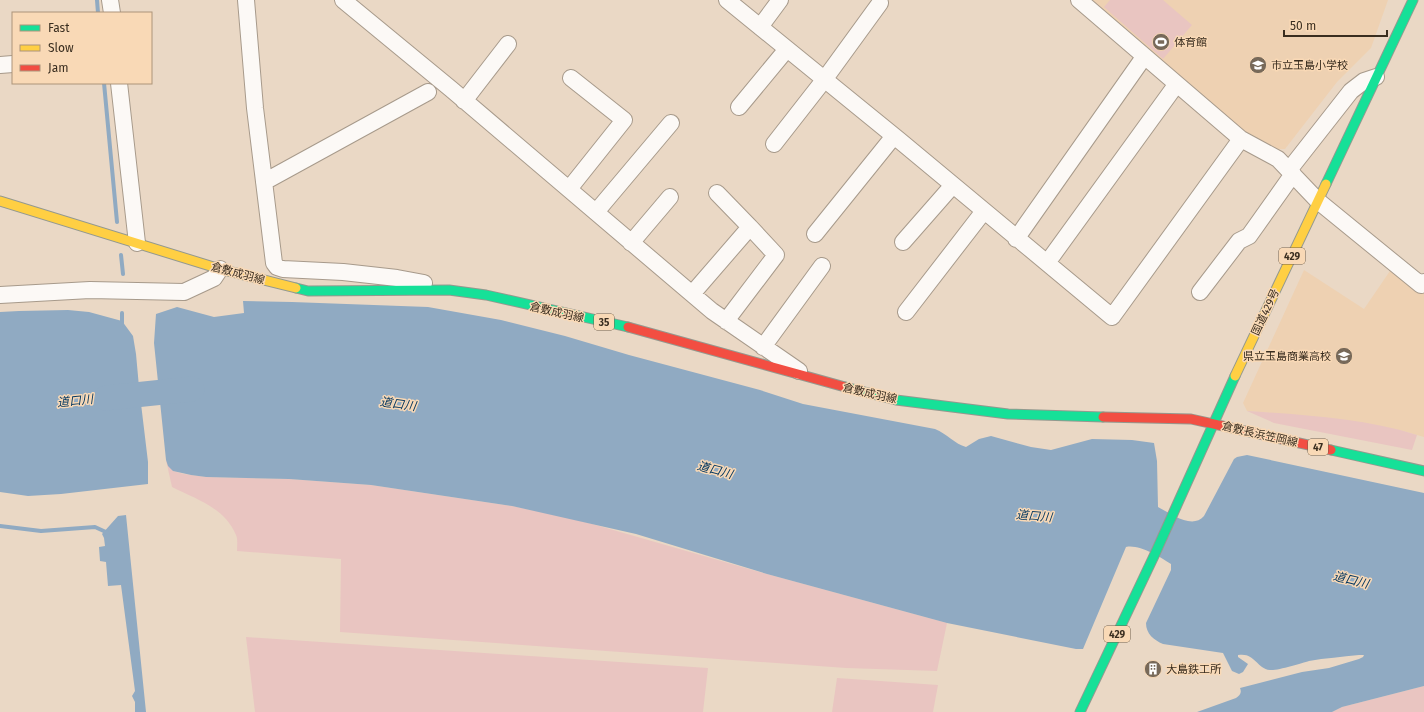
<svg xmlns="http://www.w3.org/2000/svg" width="1424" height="712" font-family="'Fira Sans','Noto Sans JP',sans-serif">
<rect width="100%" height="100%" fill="#ead8c5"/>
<!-- built -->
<path fill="#eed1b2" d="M1086 0H1388L1371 48 1337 82 1285 149H1272L1232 125Z
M1392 268 1424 286V437L1403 431 1344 420 1247 411 1243 403 1304 270 1364 309Z"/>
<!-- green -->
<path fill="#e9c5c1" d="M1110 0H1163L1192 25 1163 59 1104 7Z
M1247 411C1304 415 1363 418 1417 435L1412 450 1274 423Z
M166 460 173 471 184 474 206 477 289 479 371 485 512 506 575 519 767 574 947 623 937 671 846 668 340 632 341 559 237 551C237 546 238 539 236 535 225 508 196 499 172 487Z
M246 637 708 668 703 712H255Z
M837 678 938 685 933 712H832Z
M1424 686V712H1332L1342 707Z"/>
<!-- water -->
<path fill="#90aac2" d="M243 301 292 302 428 307 501 320 565 336 629 355 760 390 803 404 935 429C947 434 955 444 966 447L979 439 991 436 1031 447 1051 450 1092 439 1132 440 1154 443 1157 461 1158 507C1170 513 1192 530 1204 516L1234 459 1237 457 1247 455 1424 493V686L1342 707 1332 712H1197L1236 698C1240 695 1242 693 1240 688L1302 672 1329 668 1359 659 1363 657 1364 655H1359C1342 657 1325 658 1309 661 1302 663 1277 671 1270 670 1256 668 1255 652 1238 655V657L1248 664 1243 672 1239 674 1232 671 1223 653 1163 644C1154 640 1146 634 1146 623L1171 570V564C1160 557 1139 544 1126 547L1083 649H1076L947 623 767 574 636 534 512 506 371 485 289 479 206 477 191 475 173 471 168 466 166 460 154 343 156 314 177 307 214 317 244 313Z
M68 310 89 312 122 321 133 336 136 354 139 387 148 462V484L61 494 28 496 0 492V312L19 311Z
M126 515 146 712H135V702L132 696 135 691 121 585 108 586 106 562 100 561 99 547 105 546 104 538 102 534 118 516Z"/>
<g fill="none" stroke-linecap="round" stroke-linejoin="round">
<!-- stream -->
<path stroke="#90aac2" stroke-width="4" d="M97 0 98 13
M104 83 117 222
M121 255 123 274
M122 313V325
M0 526 41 531 95 527 108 533"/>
<!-- river -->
<path stroke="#90aac2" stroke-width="25" d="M106 398 192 389"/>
<defs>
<path id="street" d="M110 0 112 13
M246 0 255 108 274 263 277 267 283 269 343 272 397 278 424 283
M343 0 451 89 712 311 799 371
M727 0 899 140 1112 317 1241 139
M1079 0 1241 139 1278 159 1318 201 1421 285 1424 282
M760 27 780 0
M0 65 13 64
M119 83 137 243
M464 101 508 44
M739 107 787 49
M774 144 824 80 880 3
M1289 170 1351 91 1364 81 1376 77
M264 182 428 92
M569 189 624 120 571 78
M717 193 750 227
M596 212 671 123
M815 234 894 136
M1016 239 1144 57
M903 242 953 185
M631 243 670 197
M1047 263 1176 85
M1200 292 1239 241 1249 236 1293 174
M692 294 750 227 776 255 726 321
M0 295 90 290 184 292 214 278 220 269
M906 312 984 211
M763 347 822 266"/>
<path id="fast" d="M1326 184 1413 0
M296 288 308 291 449 290 486 295 628 327
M845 387 896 400 1008 414 1103 417
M1331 450 1424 471
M1080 712 1154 556 1235 376"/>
<path id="slow" d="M0 201 220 269 296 288
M1235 376 1326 184"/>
<path id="jam" d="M628 327 845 387
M1103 417 1191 419 1331 450"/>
</defs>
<!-- street casing -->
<use href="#street" stroke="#a79a8b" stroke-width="18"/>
<!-- fast casing -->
<use href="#fast" stroke="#94998f" stroke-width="11"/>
<!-- slow casing -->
<use href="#slow" stroke="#94998f" stroke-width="11"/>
<!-- jam casing -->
<use href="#jam" stroke="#94998f" stroke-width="11"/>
<!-- street -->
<use href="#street" stroke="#fcf9f6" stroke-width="16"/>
<!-- fast -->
<use href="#fast" stroke="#16e098" stroke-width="9"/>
<!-- slow -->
<use href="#slow" stroke="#ffcf43" stroke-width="9"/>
<!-- jam -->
<use href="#jam" stroke="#f24e42" stroke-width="9"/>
</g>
<!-- icons -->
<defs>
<symbol id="stadium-disc" viewBox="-11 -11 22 22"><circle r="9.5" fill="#776959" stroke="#f9d9b6"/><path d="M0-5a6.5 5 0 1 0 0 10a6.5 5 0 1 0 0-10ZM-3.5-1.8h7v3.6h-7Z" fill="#fff"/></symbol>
<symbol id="school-disc" viewBox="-11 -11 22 22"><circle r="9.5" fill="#776959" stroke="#f9d9b6"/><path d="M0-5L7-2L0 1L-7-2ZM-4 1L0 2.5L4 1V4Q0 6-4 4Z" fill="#fff"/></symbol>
<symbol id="building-disc" viewBox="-11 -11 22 22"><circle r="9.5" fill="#776959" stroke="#f9d9b6"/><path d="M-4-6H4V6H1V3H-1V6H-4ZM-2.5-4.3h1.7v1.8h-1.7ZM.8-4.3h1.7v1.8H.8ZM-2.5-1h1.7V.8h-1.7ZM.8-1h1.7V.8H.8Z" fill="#fff"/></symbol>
</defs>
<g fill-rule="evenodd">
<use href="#stadium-disc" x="1151" y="32" width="20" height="20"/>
<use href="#school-disc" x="1248" y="55" width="20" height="20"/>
<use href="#school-disc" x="1334" y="346" width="20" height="20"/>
<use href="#building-disc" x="1143" y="659" width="20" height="20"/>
</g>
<g text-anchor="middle" stroke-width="3" stroke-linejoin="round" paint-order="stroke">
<!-- shield labels -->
<g fill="#f9d9b6" stroke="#73614c" stroke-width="1">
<rect x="1279" y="248" width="26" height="16" rx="3"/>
<rect x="594" y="314" width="20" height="16" rx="3"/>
<rect x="1308" y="439" width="20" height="16" rx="3"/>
<rect x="1104" y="626" width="26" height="16" rx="3"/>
</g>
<g font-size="10" font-weight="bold" fill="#392d1f">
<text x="1292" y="260">429</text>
<text x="604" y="326">35</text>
<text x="1318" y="451">47</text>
<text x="1117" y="638">429</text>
</g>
<!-- poi labels -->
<g font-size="11" fill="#392d1f" stroke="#f9d9b6" text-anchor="start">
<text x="1174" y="46">体育館</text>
<text x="1271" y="69">市立玉島小学校</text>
<text x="1331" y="360" text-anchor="end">県立玉島商業高校</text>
<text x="1166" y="673">大島鉄工所</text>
</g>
<!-- street labels -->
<g font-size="11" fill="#392d1f" stroke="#f9d9b6">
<text transform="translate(238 273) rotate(15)" y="4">倉敷成羽線</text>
<text transform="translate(557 312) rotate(13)" y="4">倉敷成羽線</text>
<text transform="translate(1265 312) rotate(-65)" y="4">国道429号</text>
<text transform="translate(870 393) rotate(13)" y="4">倉敷成羽線</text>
<text transform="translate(1260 434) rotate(13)" y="4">倉敷長浜笠岡線</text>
</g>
<!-- water labels -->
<g font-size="12" font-style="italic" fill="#053861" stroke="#f9d9b6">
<text transform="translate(75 401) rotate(-6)" y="4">道口川</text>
<text transform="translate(398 404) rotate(8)" y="4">道口川</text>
<text transform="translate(715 470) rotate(15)" y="4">道口川</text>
<text transform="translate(1034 516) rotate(5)" y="4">道口川</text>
<text transform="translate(1351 580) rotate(14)" y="4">道口川</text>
</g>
</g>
<!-- legend -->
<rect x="12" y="12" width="140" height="72" fill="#f9d9b6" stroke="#ac947a"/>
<rect x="20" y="25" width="20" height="6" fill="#16e098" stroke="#ac947a"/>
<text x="48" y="32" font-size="12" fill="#392d1f">Fast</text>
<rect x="20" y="45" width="20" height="6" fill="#ffcf43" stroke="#ac947a"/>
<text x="48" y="52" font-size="12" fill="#392d1f">Slow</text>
<rect x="20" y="65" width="20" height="6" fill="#f24e42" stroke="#ac947a"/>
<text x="48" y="72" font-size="12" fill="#392d1f">Jam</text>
<!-- scale -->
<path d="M1284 30v6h103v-6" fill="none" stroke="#392d1f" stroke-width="2"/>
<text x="1290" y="30" font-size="12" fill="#392d1f" stroke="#f9d9b6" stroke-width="3" paint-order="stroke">50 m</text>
</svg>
